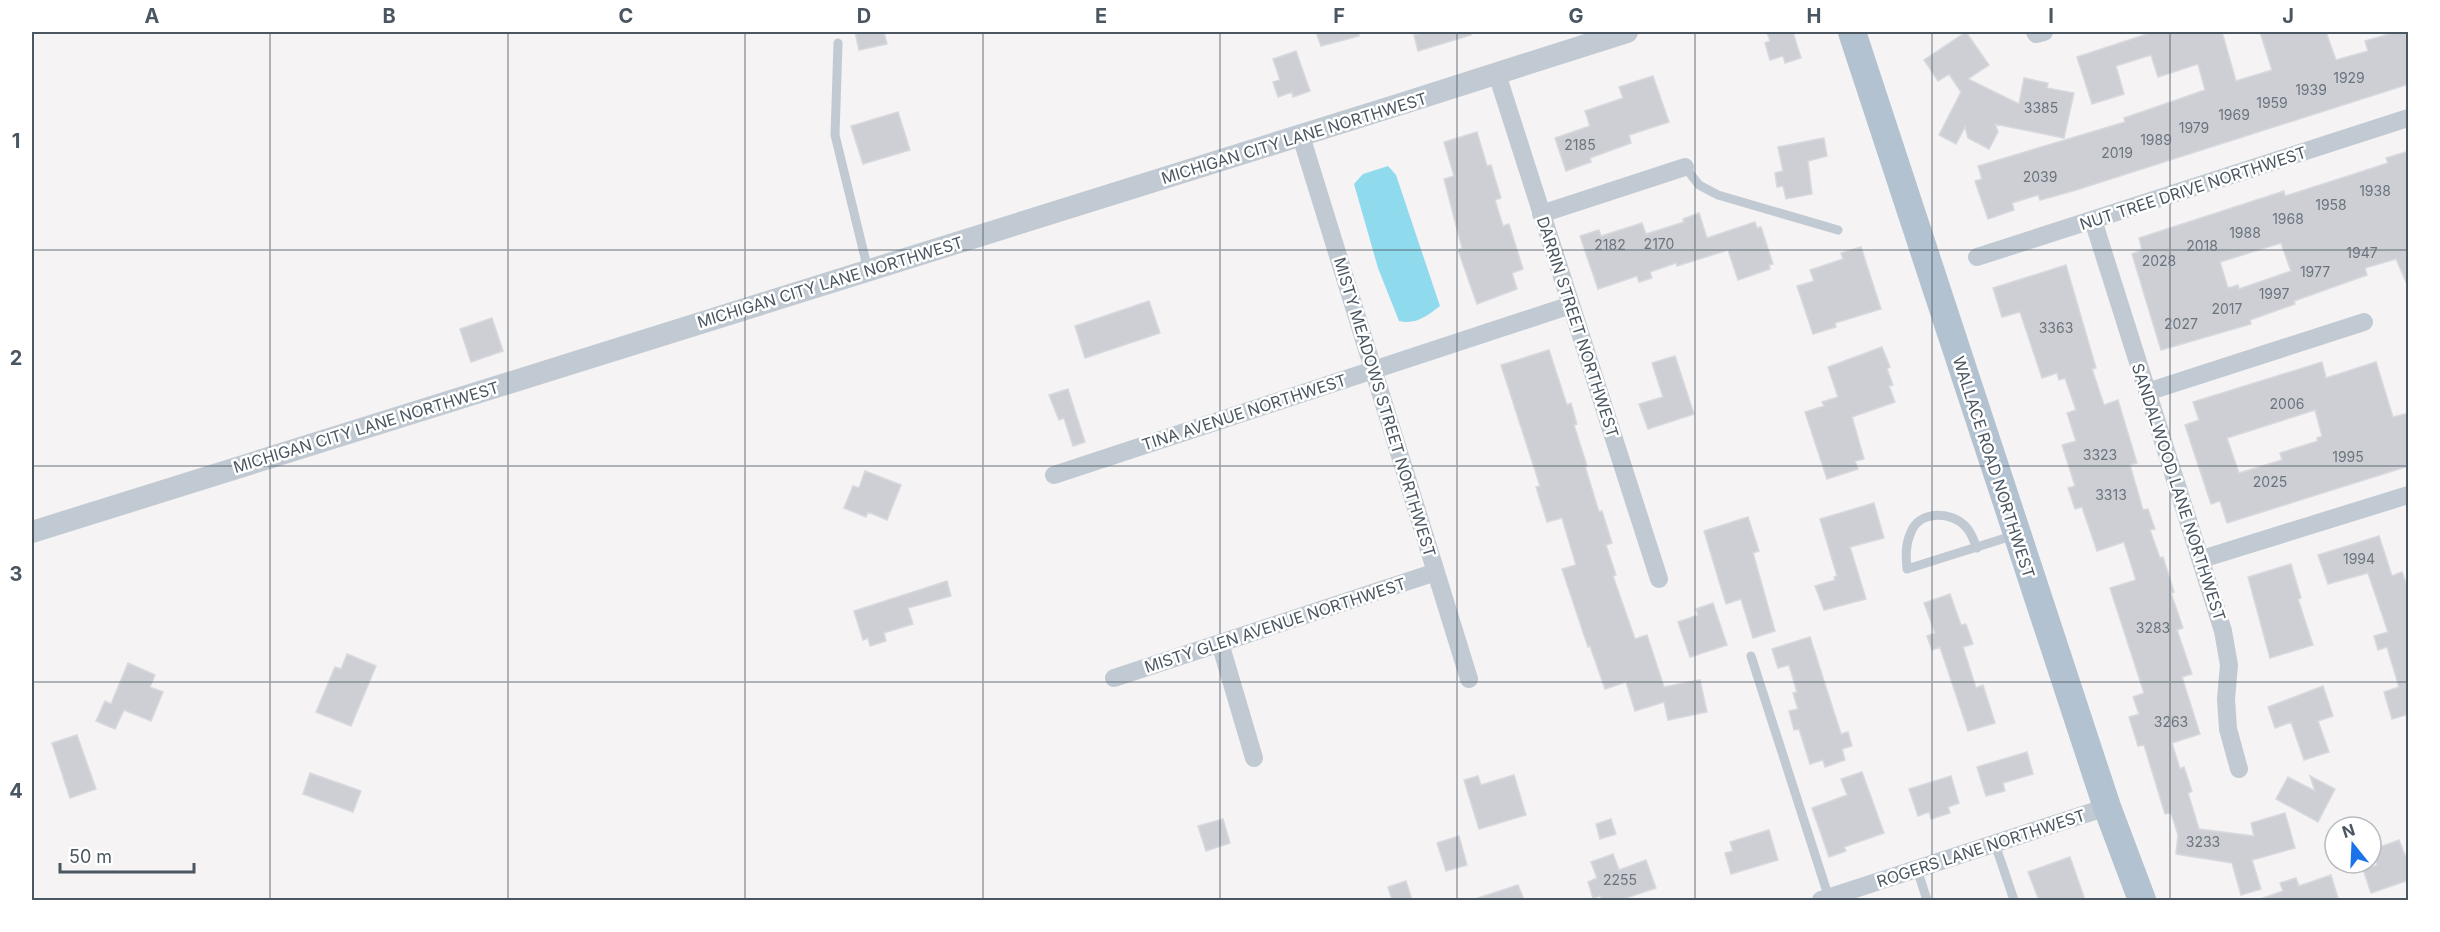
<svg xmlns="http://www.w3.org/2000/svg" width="2440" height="932" font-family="Inter,sans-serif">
<rect width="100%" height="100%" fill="#f5f3f3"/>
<!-- water -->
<path fill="#90daee" d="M1388 166 1396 175 1440 306C1427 316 1416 325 1399 321L1378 268 1354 184 1363 174Z"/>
<!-- building -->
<path fill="#cdcfd5" stroke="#d7d9de" stroke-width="1.5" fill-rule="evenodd" d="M855 32H884L887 44 859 50Z
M1316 32H1359V36L1321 46Z
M1427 32H1471V35L1418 51 1414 35Z
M1767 32H1793L1801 58 1785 63 1783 56 1770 60 1765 43 1770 41Z
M1966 32 1989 65 1968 79 2019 104 2024 78 2048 83 2047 88 2074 93 2064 138 1995 124 1998 132 1989 149 1968 138 1965 127 1956 144 1939 135 1961 92 1949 74 1938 81 1924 60Z
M2153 32H2222L2236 81 2272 70 2260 32H2326L2336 60 2368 51 2365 41 2396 32H2409V84L2073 191 2040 200 2038 195 2012 203 2014 210 1988 219 1975 181 1982 179 1978 166 2125 122 2124 118 2205 90 2198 64 2158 77 2151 55 2116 66 2124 94 2092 104 2077 57Z
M1296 51 1310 91 1293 97 1292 92 1278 97 1273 82 1280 80 1273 59Z
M1653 76 1669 122 1629 135 1631 143 1590 158 1591 162 1566 171 1555 138 1590 126 1585 111 1623 98 1619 87Z
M898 112 910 150 863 164 851 126Z
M1477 132 1487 166 1491 165 1501 198 1495 200 1503 226 1509 224 1523 269 1512 273 1517 289 1477 304 1458 250 1462 248 1444 179 1454 176 1444 142Z
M1824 138 1827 156 1808 161 1812 194 1786 199 1783 186 1777 187 1775 173 1783 171 1778 147Z
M2409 151V289L2396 259 2365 268 2367 275 2294 301 2295 304 2250 320 2251 324 2161 350 2132 254 2142 250 2139 238 2284 191 2285 196 2348 176 2388 163 2386 158ZM2281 243 2291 271 2239 289 2238 285 2228 288 2220 262Z
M1699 213 1707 238 1755 222 1757 228 1761 227 1773 264 1769 265 1770 269 1738 280 1728 250 1677 266 1676 263 1650 272 1652 278 1639 282 1637 276 1598 289 1580 236 1599 230 1601 236 1642 223 1646 234 1684 222 1683 219Z
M1861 247 1881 309 1835 323 1836 327 1813 334 1797 286 1814 281 1810 270 1843 259 1841 253Z
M2066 265 2096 368 2092 369 2104 405 2118 400 2124 420 2137 463 2130 465 2143 510 2148 509 2155 529 2150 530 2160 558 2163 557 2174 592 2171 593 2183 628 2177 630 2192 674 2182 677 2200 734 2172 743 2180 769 2184 767 2192 791 2188 793 2199 829 2254 836 2251 823 2285 813 2295 848 2252 860 2261 889 2241 895 2232 863 2176 854 2178 835 2171 813 2165 814 2144 745 2138 746 2129 717 2139 714 2133 697 2144 693 2110 588 2136 580 2124 542 2097 551 2082 507 2075 509 2068 488 2075 486 2062 445 2076 441 2067 413 2076 410 2065 378 2059 380 2057 373 2042 378 2020 312 2002 317 1993 288Z
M1149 301 1160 333 1085 358 1075 326Z
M492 318 503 351 471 362 460 329Z
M1882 347 1890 367 1887 369 1893 385 1889 386 1895 402 1852 417 1864 459 1855 461 1858 469 1827 479 1805 412 1824 406 1822 402 1838 397 1828 367Z
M1549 350 1567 405 1571 403 1577 424 1574 425 1587 466H1585L1599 512 1602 511 1612 543 1606 545 1616 575 1613 576 1635 639 1647 635 1664 687 1700 680 1707 712 1668 720 1664 702 1635 711 1626 682 1605 689 1590 646 1588 647 1562 569 1576 565 1562 518 1547 522 1536 487 1540 486 1501 365Z
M1675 356 1694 414 1648 429 1639 404 1663 397 1652 363Z
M2322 362 2326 378 2376 362 2393 417 2409 413V466L2227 523 2220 501 2211 504 2185 425 2199 420 2193 402ZM2315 410 2322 436 2317 438 2318 441 2280 453 2282 460 2239 473 2227 438Z
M1068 389 1085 442 1073 446 1064 418 1059 420 1049 395Z
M865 471 901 485 887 520 868 512 866 517 844 508 853 486 859 488Z
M1874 503 1884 538 1850 547 1866 599 1824 610 1815 586 1835 580 1834 577 1837 576 1820 519Z
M1748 517 1759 551 1753 553 1775 631 1753 638 1741 599 1726 604 1704 531Z
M2379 536 2392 576 2402 572 2409 591V714L2392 719 2384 692 2399 687 2387 647 2378 650 2374 636 2388 632 2368 573 2328 584 2318 555Z
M2291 564 2301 598 2298 599 2313 645 2270 658 2248 577Z
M947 581 951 596 908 608 913 624 884 633 886 641 870 646 868 638 863 640 854 611Z
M1950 594 1961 625 1966 624 1973 644 1963 647 1976 688 1983 685 1995 723 1968 731 1940 647 1932 650 1927 636 1935 633 1924 603Z
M1713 603 1727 645 1690 657 1678 622 1698 615 1696 609Z
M1810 637 1841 734 1848 732 1852 746 1842 749 1845 760 1825 767 1823 760 1810 764 1799 729 1794 730 1789 711 1798 709 1793 693 1797 692 1789 665 1778 668 1772 649Z
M347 654 376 666 351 726 316 712 335 667 341 669Z
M128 663 155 675 150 687 163 692 151 721 124 710 115 729 96 721 105 701 111 704Z
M2323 686 2333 716 2318 721 2329 752 2304 760 2291 722 2275 728 2268 707Z
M77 735 96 789 70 798 52 743Z
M2027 752 2033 774 2003 783 2005 791 1986 796 1977 767Z
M1862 772 1884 833 1844 847 1846 851 1829 857 1812 808 1847 795 1841 779Z
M310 773 361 791 353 812 303 794Z
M1514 775 1526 815 1479 829 1464 780 1478 776 1481 785Z
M1951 776 1959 803 1948 807 1950 813 1931 819 1929 812 1918 816 1909 789Z
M2310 776 2335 789 2318 822 2276 799 2288 777 2315 791Z
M1223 819 1230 843 1206 851 1198 826Z
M1611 819 1616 834 1600 839 1596 824Z
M1769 830 1778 860 1731 874 1725 853 1733 851 1730 842Z
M1459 836 1467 865 1446 871 1437 843Z
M2399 840 2405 855 2409 854V880L2371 893 2363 869 2377 865 2372 850Z
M1613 854 1619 870 1646 860 1656 888 1620 900H1602L1600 896 1593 898 1588 882 1597 878 1591 862Z
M2070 857 2085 900H2039L2028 872Z
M2331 875 2338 898 2331 900H2264L2263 898 2283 891 2280 883 2296 878 2299 886Z
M1406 881 1412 900H1392L1388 887Z
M1518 885 1524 900H1479L1478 898Z"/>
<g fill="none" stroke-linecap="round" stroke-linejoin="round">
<!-- service -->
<path stroke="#c1cad2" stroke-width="9" d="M838 43 835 135 868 270
M1685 167 1699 185 1718 195 1838 230
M1977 548C1974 541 1971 532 1966 527 1952 511 1920 510 1911 532 1905 545 1906 556 1907 569L2015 535
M1751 656 1829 898
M1995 844 2014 900
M1917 869 1927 900"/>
<!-- minor -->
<path stroke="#c1cad2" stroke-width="18" d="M2035 32 2036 34 2044 32
M1497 74 1659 579
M1301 136 1469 679
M1541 214 1685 167
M2093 220 2223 631 2229 665 2226 699 2228 729 2239 769
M1977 257 2408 118
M2147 392 2364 322
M1054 475 1571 305
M2202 559 2408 495
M1220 643 1254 758
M1114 678 1436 572
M1821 900 2107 807"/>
<!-- tertiary -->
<path stroke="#c1cad2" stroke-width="22" d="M32 532 1404 103 1627 32"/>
<!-- primary -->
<path stroke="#b3c2d1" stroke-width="28" d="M1852 32 2107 807 2142 900"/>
</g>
<!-- grid -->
<path fill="none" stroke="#4a5661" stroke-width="1.5" stroke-opacity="0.55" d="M270 32V900M508 32V900M745 32V900M983 32V900M1220 32V900M1457 32V900M1695 32V900M1932 32V900M2170 32V900M32 250H2408M32 466H2408M32 682H2408"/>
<g text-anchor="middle" stroke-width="5" stroke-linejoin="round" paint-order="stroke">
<!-- number labels -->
<g font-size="14" fill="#6b747e">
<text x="2349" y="83">1929</text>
<text x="2311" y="95">1939</text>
<text x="2272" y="108">1959</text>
<text x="2041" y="113">3385</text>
<text x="2234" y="120">1969</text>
<text x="2194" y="133">1979</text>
<text x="2156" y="145">1989</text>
<text x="1580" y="150">2185</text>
<text x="2117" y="158">2019</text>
<text x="2040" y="182">2039</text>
<text x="2375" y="196">1938</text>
<text x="2331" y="210">1958</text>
<text x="2288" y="224">1968</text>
<text x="2245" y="238">1988</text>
<text x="1659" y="249">2170</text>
<text x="1610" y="250">2182</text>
<text x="2202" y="251">2018</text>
<text x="2362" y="258">1947</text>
<text x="2159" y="266">2028</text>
<text x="2315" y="277">1977</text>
<text x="2274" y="299">1997</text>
<text x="2227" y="314">2017</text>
<text x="2181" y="329">2027</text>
<text x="2056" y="333">3363</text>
<text x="2287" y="409">2006</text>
<text x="2100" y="460">3323</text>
<text x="2348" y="462">1995</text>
<text x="2270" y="487">2025</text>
<text x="2111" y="500">3313</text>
<text x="2359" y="564">1994</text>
<text x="2153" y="633">3283</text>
<text x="2171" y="727">3263</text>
<text x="2203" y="847">3233</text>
<text x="1620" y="885">2255</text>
</g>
<!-- street labels -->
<g font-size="16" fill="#4a5661" stroke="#fff">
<text transform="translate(1294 138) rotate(-17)" y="6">MICHIGAN CITY LANE NORTHWEST</text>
<text transform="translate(2193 188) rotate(-18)" y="6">NUT TREE DRIVE NORTHWEST</text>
<text transform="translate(830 282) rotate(-17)" y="6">MICHIGAN CITY LANE NORTHWEST</text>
<text transform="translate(1578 327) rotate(72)" y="6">DARRIN STREET NORTHWEST</text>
<text transform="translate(1385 407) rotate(73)" y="6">MISTY MEADOWS STREET NORTHWEST</text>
<text transform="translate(1244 412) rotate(-18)" y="6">TINA AVENUE NORTHWEST</text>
<text transform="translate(366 427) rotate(-17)" y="6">MICHIGAN CITY LANE NORTHWEST</text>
<text transform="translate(1994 467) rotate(72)" y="6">WALLACE ROAD NORTHWEST</text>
<text transform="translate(2179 492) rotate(72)" y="6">SANDALWOOD LANE NORTHWEST</text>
<text transform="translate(1275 625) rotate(-18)" y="6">MISTY GLEN AVENUE NORTHWEST</text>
<text transform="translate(1981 848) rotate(-18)" y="6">ROGERS LANE NORTHWEST</text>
</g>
</g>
<!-- border -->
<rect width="2440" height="932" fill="none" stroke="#ffffff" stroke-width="66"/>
<!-- north arrow -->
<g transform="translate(2353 845) rotate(342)"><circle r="28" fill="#ffffff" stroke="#b7bbc0" stroke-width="1.5"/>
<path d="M0-4.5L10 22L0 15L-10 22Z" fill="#1a73e8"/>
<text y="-9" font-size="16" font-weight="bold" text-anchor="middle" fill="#4a5661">N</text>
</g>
<!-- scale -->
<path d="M60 863v9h134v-9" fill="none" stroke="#4a5661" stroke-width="3"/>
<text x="69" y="863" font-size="18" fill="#4a5661" stroke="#ffffff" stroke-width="4.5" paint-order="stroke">50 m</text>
<rect x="33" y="33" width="2374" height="866" fill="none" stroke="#4a5661" stroke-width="2"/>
<g font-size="20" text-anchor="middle" font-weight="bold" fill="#4a5661">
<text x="152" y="23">A</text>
<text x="389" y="23">B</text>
<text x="626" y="23">C</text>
<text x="864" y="23">D</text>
<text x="1101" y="23">E</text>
<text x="1339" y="23">F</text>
<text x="1576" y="23">G</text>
<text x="1814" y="23">H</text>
<text x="2051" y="23">I</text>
<text x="2288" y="23">J</text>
<text x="16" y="148">1</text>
<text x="16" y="365">2</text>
<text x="16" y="581">3</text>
<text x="16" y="798">4</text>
</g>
</svg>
